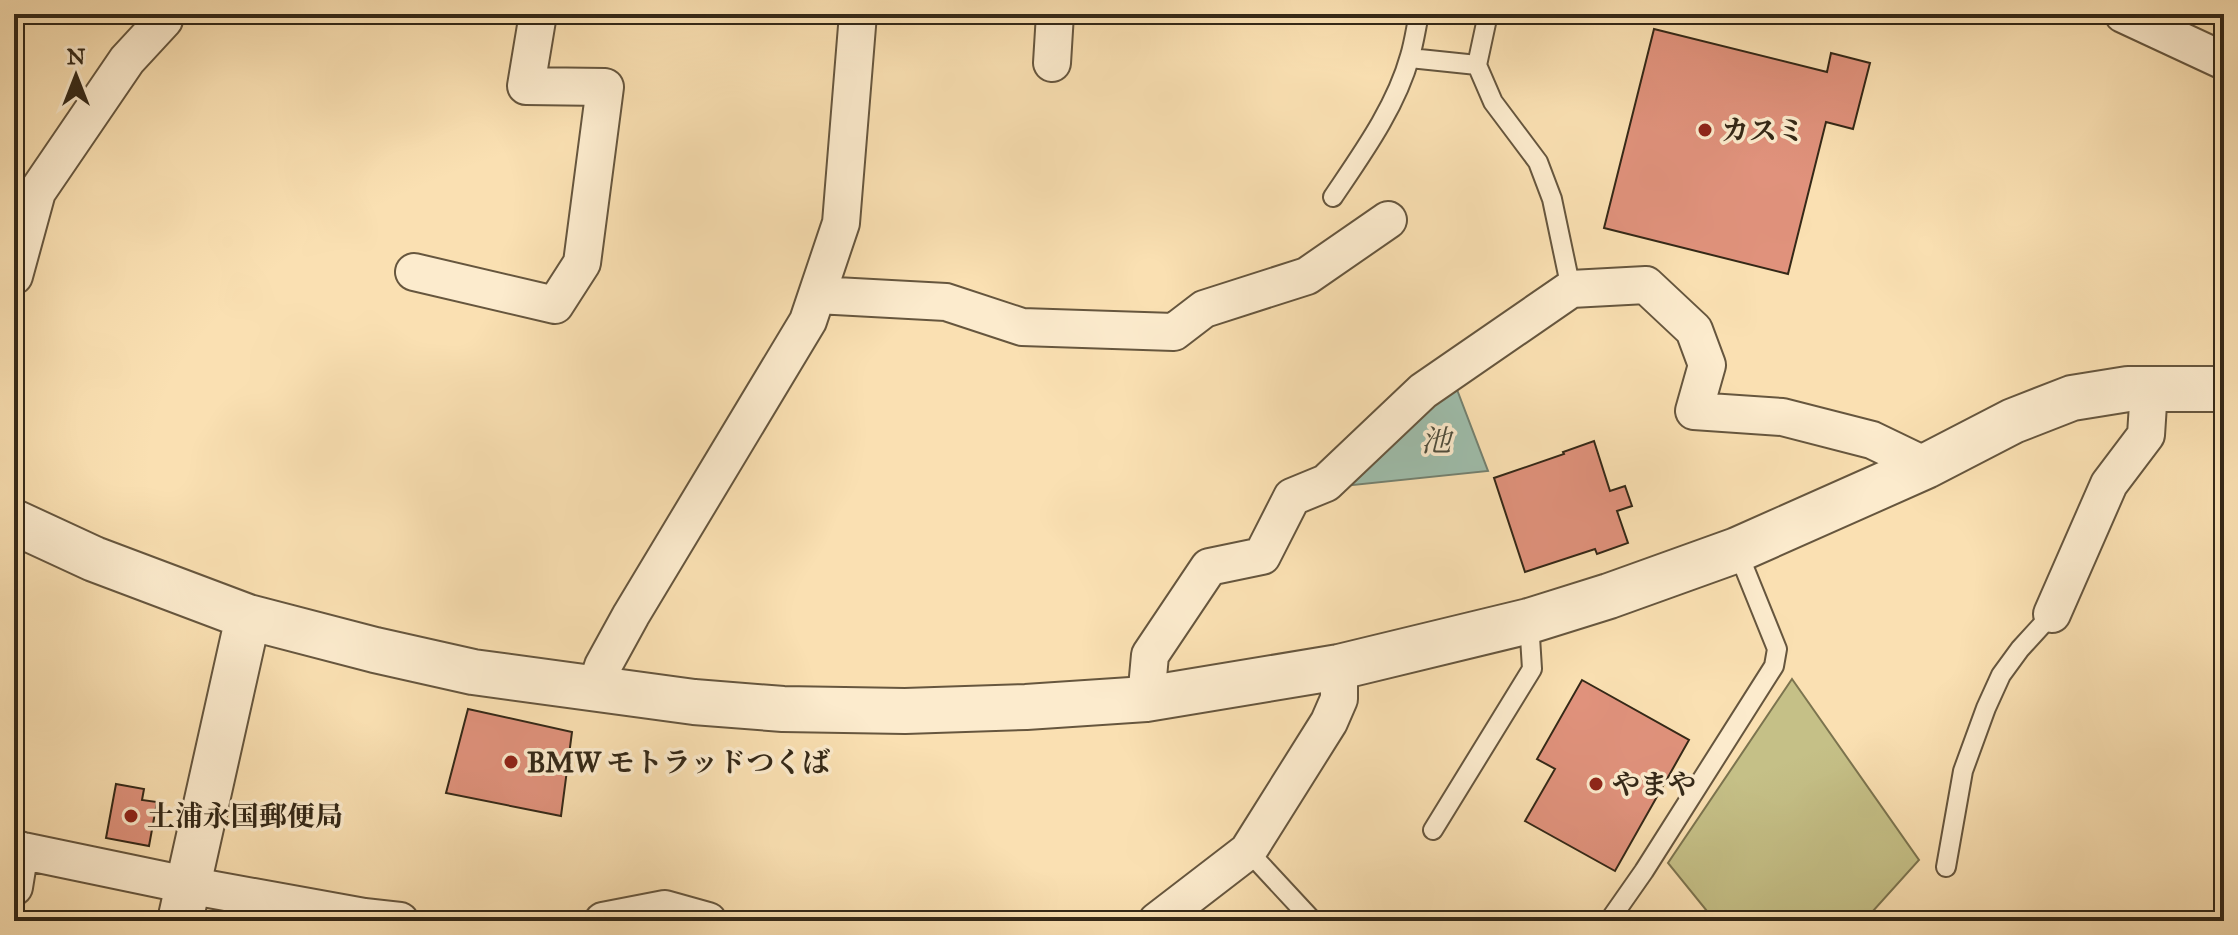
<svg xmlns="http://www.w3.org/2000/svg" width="2238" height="935" font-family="'IM FELL Great Primer','Noto Serif JP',serif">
<rect width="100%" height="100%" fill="#fae0b2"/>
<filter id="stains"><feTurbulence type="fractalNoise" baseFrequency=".0025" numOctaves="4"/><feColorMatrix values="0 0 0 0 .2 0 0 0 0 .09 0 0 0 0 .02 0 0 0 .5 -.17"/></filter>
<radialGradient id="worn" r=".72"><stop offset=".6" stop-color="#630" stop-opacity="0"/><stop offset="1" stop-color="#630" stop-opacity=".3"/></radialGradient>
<!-- green -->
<path fill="#c5c087" stroke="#7c744f" stroke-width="2" d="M1792 679 1919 860 1864 921H1715L1668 863Z"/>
<!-- water -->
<path fill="#9ebdab" stroke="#748170" stroke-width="2" d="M1456 387 1488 471 1334 487Z"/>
<!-- building -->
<path fill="#e0927c" stroke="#342817" stroke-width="2" d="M1654 29 1827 72 1831 53 1870 63 1853 129 1826 122 1788 274 1604 228Z
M1594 441 1610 491 1625 486 1632 506 1617 511 1628 543 1597 554 1595 549 1525 572 1494 478 1564 454 1563 452Z
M1582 680 1689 740 1615 871 1525 821 1555 769 1537 759Z
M468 709 572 732 561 816 446 793Z
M116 784 144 789 142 800 157 802 149 846 106 838Z"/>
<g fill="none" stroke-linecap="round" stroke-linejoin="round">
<defs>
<path id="service" d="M1488 14 1477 65 1493 102 1538 162 1552 199 1571 289
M1410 58 1477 65
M1333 197C1362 154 1396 107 1410 56 1414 43 1416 28 1419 14
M1433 830 1532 669 1529 621
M1248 851 1313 921
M1946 867 1963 771 1986 708 2001 675 2020 649 2052 614
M1609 921 1644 871 1774 666 1777 649 1737 550"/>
<path id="minor" d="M2123 14 2224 61
M1052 63 1055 14
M414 272 555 305 582 263 605 87 526 86 538 14
M14 276 37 192 127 60 164 20 165 14
M817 295 946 302 1022 327 1174 332 1204 309 1307 276 1388 220
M2052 614 2109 484 2146 435 2149 389
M596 687 603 666 631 615 808 321 841 223 858 14
M1146 699 1150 655 1209 567 1262 556 1292 497 1326 483 1423 391 1571 289 1646 285 1694 330 1707 365 1694 411 1782 417 1872 440 1926 466
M14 849 187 885 364 917 400 921
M14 887 20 850
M603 921 665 909 708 921
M1157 921 1248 851 1329 722 1339 699V667"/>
<path id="tertiary" d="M14 522 94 559 248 617 375 650 473 672 694 702 783 709 905 711 1026 707 1146 699 1339 667 1529 621 1609 596 1737 550 1926 466 2013 421 2072 398 2128 389H2224
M180 921 248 617"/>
</defs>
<!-- service casing -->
<use href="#service" stroke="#66563e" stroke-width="22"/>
<!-- minor casing -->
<use href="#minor" stroke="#66563e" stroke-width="40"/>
<!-- tertiary casing -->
<use href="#tertiary" stroke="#66563e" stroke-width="48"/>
<!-- service -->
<use href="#service" stroke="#fcebcd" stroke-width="18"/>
<!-- minor -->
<use href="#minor" stroke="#fcebcd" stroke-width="36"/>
<!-- tertiary -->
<use href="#tertiary" stroke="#fcebcd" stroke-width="44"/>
</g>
<!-- markers -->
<g fill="#8f2418" stroke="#fcebcd" stroke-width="3">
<circle cx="1705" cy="130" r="8"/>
<circle cx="511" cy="762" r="8"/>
<circle cx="1596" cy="784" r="8"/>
<circle cx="131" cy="816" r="8"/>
</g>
<g text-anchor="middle" stroke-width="7" stroke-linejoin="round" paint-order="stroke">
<!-- poi labels -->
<g font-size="28" font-weight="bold" fill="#342817" stroke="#fcebcd" text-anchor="start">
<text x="1721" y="140">カスミ</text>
<text x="527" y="772">BMW モトラッドつくば</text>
<text x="1612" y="794">やまや</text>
<text x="147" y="826">土浦永国郵便局</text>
</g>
<!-- water labels -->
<g font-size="30" font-style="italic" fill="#4e4d3c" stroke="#fcebcd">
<text x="1436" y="451">池</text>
</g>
</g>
<!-- margin -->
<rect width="2238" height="935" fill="none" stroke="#fae0b2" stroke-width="48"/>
<rect x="16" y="16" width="2206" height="903" fill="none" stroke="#342817" stroke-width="4"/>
<rect x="24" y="24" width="2190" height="887" fill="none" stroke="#342817" stroke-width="2"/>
<!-- north arrow -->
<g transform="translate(76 76)" stroke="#fcebcd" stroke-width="6" paint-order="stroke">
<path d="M0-6L14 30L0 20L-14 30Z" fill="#342817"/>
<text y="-12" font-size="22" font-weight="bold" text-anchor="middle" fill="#342817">N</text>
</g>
<rect width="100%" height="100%" filter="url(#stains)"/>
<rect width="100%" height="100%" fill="url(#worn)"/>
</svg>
